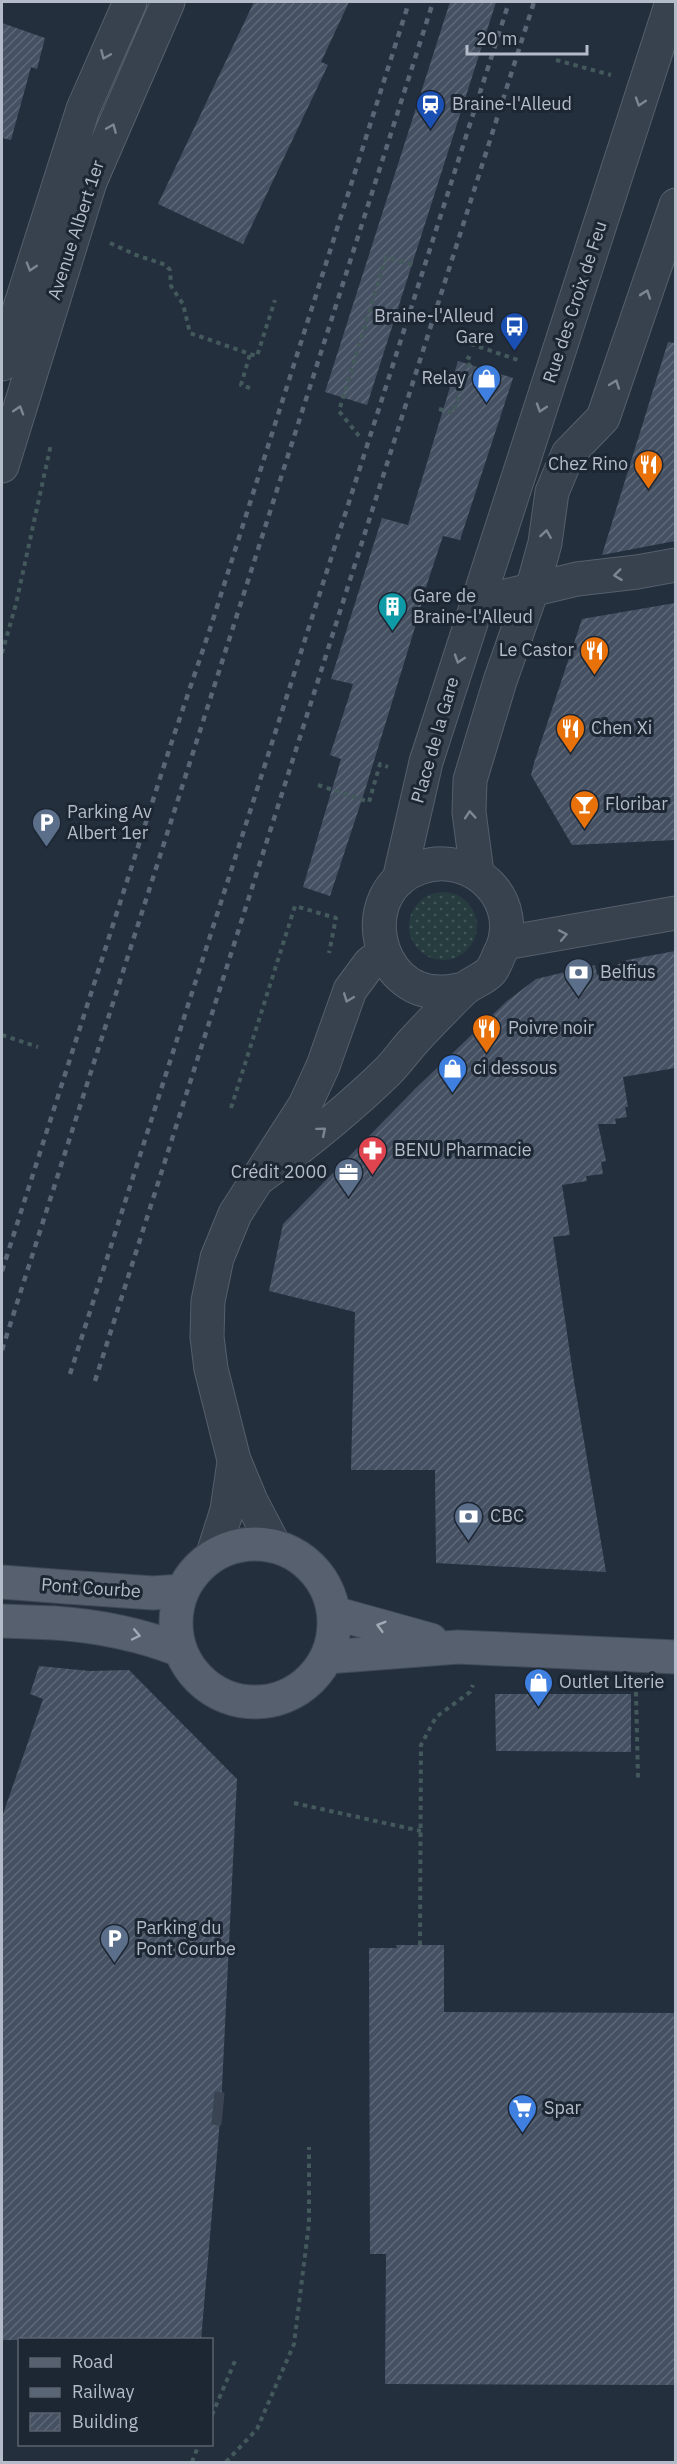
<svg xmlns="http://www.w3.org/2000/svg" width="677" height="2464" font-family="'IBM Plex Sans',sans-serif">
<defs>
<pattern id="green-dots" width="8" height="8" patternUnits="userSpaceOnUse" patternTransform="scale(1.5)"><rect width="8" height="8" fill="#263c3f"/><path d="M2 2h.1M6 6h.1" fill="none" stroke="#435659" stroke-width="1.8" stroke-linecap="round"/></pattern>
<pattern id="building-hatch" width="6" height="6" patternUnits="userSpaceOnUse" patternTransform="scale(1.5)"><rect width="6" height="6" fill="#455162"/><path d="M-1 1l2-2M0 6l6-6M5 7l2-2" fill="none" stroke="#5d6877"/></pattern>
</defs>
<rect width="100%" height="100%" fill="#242f3e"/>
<!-- green -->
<path fill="url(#green-dots)" d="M409 926a34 34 0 1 1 68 0a34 34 0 1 1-68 0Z"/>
<!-- building -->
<path fill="url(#building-hatch)" d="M254 2H349L321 62 328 65 243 244 158 204Z
M450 2H496L367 405 325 392Z
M2 23 45 38 37 69 31 67 11 140 2 138Z
M668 342 675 343V541L602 555Z
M458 361 513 378 460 540 443 536 426 587 422 588 423 598 416 624 366 787 330 896 303 887 341 759 330 755 353 684 331 679 382 518 408 525Z
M675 603V840L572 845 531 775 534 763 582 619Z
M675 951V1068L623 1077 628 1107H625L627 1117 615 1119 616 1124H598L606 1161 601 1162 603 1174 586 1176 587 1181 562 1185 570 1235 553 1237 574 1381 606 1572 436 1563 435 1470H351L355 1312 269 1291 283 1224 415 1089 507 1001 536 979 595 965 597 975 627 960Z
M39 1666 90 1671 129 1670 237 1779 221 2108 201 2340H2V1817L43 1699 30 1694Z
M495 1694H631V1752L496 1751Z
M396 1945H444V2012L675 2013V2385L385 2384 386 2254H370L369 1948H397Z"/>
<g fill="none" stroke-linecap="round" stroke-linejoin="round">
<!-- minor-tunnel -->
<path stroke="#3a4453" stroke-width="33" stroke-dasharray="33 16" stroke-linecap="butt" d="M213 2108 223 2109"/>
<defs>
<path id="minor" d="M2 364 83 109 130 2
M2 466 90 182 168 2
M477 603 577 579 637 572 676 565
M477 873 469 812 470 780 500 681 532 590 545 543 552 492 568 454 603 418 676 205
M399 880 426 762 672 2
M505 943 676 913
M258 1179C303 1146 347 1111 387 1072 396 1063 403 1053 411 1044 427 1026 444 1009 461 992 469 983 483 980 491 971 494 967 497 960 499 955 527 903 472 848 419 868 354 891 374 994 442 992 449 992 457 990 464 989
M274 1545 251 1501 234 1460 211 1369 207 1337 208 1301 217 1258 235 1214 305 1105 323 1066 350 990 370 963 383 953
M213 1554 227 1510 234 1462"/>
<path id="major" d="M176 1623a79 79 0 1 1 158 0a79 79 0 1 1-158 0Z
M67 1587 153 1593 181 1591
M334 1613 431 1640
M55 1623C99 1626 139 1634 180 1650
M327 1657 458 1647 676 1657"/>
</defs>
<!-- minor casing -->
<use href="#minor" stroke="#565f6c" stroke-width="35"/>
<!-- major casing -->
<use href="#major" stroke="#414a57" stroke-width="35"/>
<!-- path -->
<path stroke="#44595c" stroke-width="4" stroke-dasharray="4.5 4.5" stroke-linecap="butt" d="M556 60 611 75
M110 243 136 255 166 265 170 270 171 286 183 304 190 333 250 354 257 356 275 300
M462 341 518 360
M250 388 241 385 250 354
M439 409 453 413 471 359 463 355
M359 436 339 411 386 257 414 265
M2 653 16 604 51 444
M318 785 369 802 380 764 388 767
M2 1035 38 1047
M231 1108 295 906 336 918 329 953
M636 1692 638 1778
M294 1803 421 1831
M420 1945 421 1745 436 1717 470 1692 473 1685
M212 2415 235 2361
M192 2462 199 2444
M226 2462 257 2429 294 2344 309 2223V2147"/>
<!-- minor -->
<use href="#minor" stroke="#38414e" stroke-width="33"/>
<!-- major -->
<use href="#major" stroke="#56606e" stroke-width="33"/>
<!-- rail -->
<path stroke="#5a6575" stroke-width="4.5" stroke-dasharray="6 6" stroke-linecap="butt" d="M2 1271 170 747 210 629 409 2
M2 1350 433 2
M70 1374 509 2
M95 1381 534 2"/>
<defs>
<path id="major-bridge" d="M2 1582 67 1587
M2 1621 55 1623"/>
</defs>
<!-- major-bridge casing -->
<use href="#major-bridge" stroke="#414a57" stroke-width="35" stroke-linecap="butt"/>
<!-- major-bridge -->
<use href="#major-bridge" stroke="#56606e" stroke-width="33"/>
</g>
<!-- one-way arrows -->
<defs><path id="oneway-chevron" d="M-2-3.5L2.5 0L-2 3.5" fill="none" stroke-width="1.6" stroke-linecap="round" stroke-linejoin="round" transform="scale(1.5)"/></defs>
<g stroke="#7c8592">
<use href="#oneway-chevron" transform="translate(105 55) rotate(113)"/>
<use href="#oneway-chevron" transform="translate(640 102) rotate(108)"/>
<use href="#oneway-chevron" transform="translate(112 128) rotate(-67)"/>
<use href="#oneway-chevron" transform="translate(31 267) rotate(107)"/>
<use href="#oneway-chevron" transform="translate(646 294) rotate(-71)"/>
<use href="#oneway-chevron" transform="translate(615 384) rotate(-70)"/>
<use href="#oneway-chevron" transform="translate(541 408) rotate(108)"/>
<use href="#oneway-chevron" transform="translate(19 410) rotate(-73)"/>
<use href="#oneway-chevron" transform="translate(546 534) rotate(-81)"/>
<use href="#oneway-chevron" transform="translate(618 575) rotate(173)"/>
<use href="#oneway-chevron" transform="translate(459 659) rotate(108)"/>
<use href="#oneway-chevron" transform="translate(470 815) rotate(-94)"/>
<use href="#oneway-chevron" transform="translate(563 935) rotate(-11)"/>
<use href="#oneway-chevron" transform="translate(348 998) rotate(111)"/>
<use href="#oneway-chevron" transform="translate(322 1131) rotate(-40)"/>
</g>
<g stroke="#a1aab7">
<use href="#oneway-chevron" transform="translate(381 1626) rotate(-164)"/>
<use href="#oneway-chevron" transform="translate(136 1635) rotate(12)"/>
</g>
<!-- icons -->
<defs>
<symbol id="station-pin" viewBox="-11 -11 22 30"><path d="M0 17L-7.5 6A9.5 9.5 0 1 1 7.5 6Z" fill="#1a4fb4" stroke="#1d2633"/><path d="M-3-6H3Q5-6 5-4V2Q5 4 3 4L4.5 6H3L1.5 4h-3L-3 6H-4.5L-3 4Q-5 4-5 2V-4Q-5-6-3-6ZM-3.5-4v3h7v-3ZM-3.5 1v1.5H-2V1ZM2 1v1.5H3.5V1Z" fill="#fff"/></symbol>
<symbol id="bus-pin" viewBox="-11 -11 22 30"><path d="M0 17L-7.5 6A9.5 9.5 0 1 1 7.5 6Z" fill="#1a4fb4" stroke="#1d2633"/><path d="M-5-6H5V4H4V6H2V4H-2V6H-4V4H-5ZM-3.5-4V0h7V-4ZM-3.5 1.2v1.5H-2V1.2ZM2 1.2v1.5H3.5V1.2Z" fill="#fff"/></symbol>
<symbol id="shop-pin" viewBox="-11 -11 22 30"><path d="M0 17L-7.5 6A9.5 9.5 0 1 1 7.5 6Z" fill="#3f7fe0" stroke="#1d2633"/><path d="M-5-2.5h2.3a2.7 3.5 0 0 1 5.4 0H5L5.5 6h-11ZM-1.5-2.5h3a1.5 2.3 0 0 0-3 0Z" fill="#fff"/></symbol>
<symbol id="restaurant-pin" viewBox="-11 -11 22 30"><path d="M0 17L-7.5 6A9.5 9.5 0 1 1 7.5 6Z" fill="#e8710a" stroke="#1d2633"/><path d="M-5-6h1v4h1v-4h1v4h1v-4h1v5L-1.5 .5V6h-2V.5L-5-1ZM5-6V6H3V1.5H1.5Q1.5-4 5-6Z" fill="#fff"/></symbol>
<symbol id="building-pin" viewBox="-11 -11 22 30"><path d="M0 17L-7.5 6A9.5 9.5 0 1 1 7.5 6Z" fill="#0f9aa8" stroke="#1d2633"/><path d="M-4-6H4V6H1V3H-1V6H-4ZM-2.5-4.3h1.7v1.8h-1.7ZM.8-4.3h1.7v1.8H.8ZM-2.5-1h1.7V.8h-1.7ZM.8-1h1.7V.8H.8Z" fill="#fff"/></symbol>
<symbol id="bar-pin" viewBox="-11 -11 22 30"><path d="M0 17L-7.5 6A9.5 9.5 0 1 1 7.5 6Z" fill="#e8710a" stroke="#1d2633"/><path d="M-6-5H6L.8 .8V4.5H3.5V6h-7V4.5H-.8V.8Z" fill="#fff"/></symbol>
<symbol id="parking-pin" viewBox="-11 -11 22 30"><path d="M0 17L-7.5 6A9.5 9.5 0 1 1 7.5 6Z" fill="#5c6f8a" stroke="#1d2633"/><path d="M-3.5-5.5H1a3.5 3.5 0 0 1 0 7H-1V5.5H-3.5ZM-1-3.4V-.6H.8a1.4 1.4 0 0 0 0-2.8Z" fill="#fff"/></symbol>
<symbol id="bank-pin" viewBox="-11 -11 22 30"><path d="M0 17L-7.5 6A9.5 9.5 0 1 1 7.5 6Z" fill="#5c6f8a" stroke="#1d2633"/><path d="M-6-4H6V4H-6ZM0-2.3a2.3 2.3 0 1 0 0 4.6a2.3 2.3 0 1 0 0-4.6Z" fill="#fff"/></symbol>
<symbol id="pharmacy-pin" viewBox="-11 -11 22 30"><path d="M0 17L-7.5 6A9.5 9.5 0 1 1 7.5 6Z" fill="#e0444e" stroke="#1d2633"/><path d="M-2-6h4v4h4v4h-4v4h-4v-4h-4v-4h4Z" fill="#fff"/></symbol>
<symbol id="office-pin" viewBox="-11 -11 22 30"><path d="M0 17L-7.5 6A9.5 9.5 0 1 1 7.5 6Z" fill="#5c6f8a" stroke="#1d2633"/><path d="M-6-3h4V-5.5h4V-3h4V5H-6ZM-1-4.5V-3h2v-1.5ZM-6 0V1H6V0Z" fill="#fff"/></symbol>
<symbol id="supermarket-pin" viewBox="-11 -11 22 30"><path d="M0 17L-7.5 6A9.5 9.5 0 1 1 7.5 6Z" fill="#3f7fe0" stroke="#1d2633"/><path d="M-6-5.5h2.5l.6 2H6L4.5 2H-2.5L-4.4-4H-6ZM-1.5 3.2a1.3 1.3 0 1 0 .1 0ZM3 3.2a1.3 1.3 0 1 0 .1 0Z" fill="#fff"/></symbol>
</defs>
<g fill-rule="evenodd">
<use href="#station-pin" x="414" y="88" width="33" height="45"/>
<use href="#bus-pin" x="498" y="310" width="33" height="45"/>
<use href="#shop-pin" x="470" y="362" width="33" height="45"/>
<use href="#restaurant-pin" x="632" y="448" width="33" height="45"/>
<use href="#building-pin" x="376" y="590" width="33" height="45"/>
<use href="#restaurant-pin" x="578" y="634" width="33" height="45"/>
<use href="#restaurant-pin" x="554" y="712" width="33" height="45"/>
<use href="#bar-pin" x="568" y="788" width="33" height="45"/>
<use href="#parking-pin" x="30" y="806" width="33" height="45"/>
<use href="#bank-pin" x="562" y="956" width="33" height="45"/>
<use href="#restaurant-pin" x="470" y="1012" width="33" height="45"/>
<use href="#shop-pin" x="436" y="1052" width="33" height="45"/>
<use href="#pharmacy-pin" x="356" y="1134" width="33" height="45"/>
<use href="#office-pin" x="332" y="1156" width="33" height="45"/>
<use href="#bank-pin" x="452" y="1500" width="33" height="45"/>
<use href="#shop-pin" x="522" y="1666" width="33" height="45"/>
<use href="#parking-pin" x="98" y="1922" width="33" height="45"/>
<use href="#supermarket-pin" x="506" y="2092" width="33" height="45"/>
</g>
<g text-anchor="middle" stroke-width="6" stroke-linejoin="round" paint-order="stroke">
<!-- poi labels -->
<g font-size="18" fill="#b4bcc9" stroke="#1d2633" text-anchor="start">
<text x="452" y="110">Braine-l'Alleud</text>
<text x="494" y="322" text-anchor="end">Braine-l'Alleud<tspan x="494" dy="21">Gare</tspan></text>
<text x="466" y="384" text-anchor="end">Relay</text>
<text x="628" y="470" text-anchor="end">Chez Rino</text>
<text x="413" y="602">Gare de<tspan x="413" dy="21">Braine-l'Alleud</tspan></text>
<text x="574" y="656" text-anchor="end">Le Castor</text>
<text x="591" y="734">Chen Xi</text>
<text x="605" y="810">Floribar</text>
<text x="67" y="818">Parking Av<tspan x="67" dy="21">Albert 1er</tspan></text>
<text x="600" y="978">Belfius</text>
<text x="508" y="1034">Poivre noir</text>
<text x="473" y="1074">ci dessous</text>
<text x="394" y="1156">BENU Pharmacie</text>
<text x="327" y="1178" text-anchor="end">Crédit 2000</text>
<text x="490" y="1522">CBC</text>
<text x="559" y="1688">Outlet Literie</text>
<text x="136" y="1934">Parking du<tspan x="136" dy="21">Pont Courbe</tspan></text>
<text x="544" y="2114">Spar</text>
</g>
<!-- street labels -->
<g font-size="18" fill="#b4bcc9" stroke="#1d2633">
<text transform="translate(76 230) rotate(-72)" y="6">Avenue Albert 1er</text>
<text transform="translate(575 302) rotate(-72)" y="6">Rue des Croix de Feu</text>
<text transform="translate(435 740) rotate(-74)" y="6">Place de la Gare</text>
<text transform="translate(91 1588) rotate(4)" y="6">Pont Courbe</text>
</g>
</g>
<!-- border -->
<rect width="677" height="2464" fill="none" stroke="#b4bcc9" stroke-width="6"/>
<!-- legend -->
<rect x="18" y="2338" width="195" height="108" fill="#1d2633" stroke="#59626f" stroke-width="1.5"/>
<rect x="30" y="2358" width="30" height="9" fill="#56606e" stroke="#59626f" stroke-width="1.5"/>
<text x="72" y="2368" font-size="18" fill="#b4bcc9">Road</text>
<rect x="30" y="2388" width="30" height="9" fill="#5a6575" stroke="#59626f" stroke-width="1.5"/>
<text x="72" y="2398" font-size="18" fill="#b4bcc9">Railway</text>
<rect x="30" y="2413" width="30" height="18" fill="url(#building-hatch)" stroke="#59626f" stroke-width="1.5"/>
<text x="72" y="2428" font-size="18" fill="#b4bcc9">Building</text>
<!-- scale -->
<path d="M467 45v9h120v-9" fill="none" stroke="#b4bcc9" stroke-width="3"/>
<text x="476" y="45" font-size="18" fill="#b4bcc9" stroke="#1d2633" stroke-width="4.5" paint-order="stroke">20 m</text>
</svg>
